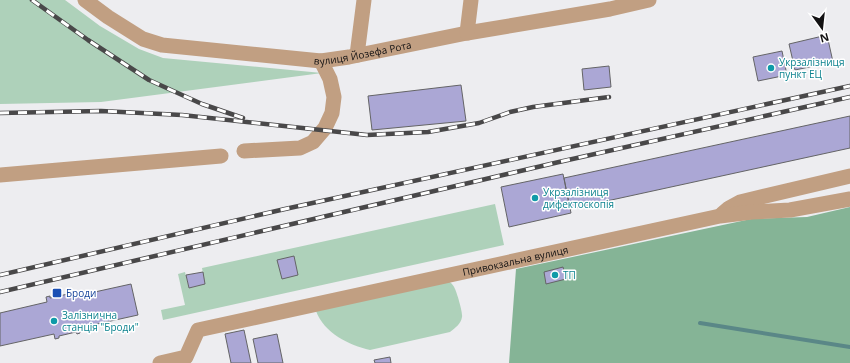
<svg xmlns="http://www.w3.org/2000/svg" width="850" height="363" font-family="'Open Sans',sans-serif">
<rect width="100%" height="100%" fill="#ededf0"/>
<!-- green -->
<path fill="#aed1ba" d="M0 0H65L100 26 139 49 163 58 322 73 101 102 0 104Z
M495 204 504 245 163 320 161 310 185 305 178 274 185 272 189 288 205 284 202 268Z
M446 279C450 282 453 284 455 289 457 293 463 313 462 317 461 324 455 328 450 332L370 350C349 345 324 333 316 311Z"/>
<!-- forest -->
<path fill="#85b496" d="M850 207V363H509L516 269 751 219 807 217Z"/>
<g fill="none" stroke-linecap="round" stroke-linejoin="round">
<!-- stream -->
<path stroke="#5a8787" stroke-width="4" d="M700 323 850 347"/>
</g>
<!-- building -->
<path fill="#aba7d5" stroke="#646466" d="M827 35 833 62 795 70 789 44Z
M782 51 787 75 758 81 753 57Z
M609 66 611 87 584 90 582 69Z
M461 85 466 121 372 130 368 96Z
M850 116V148L570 209 564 178Z
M563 174 571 213 509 227 501 187Z
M294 256 298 275 282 279 277 260Z
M563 267 566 279 546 284 544 272Z
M203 272 205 284 189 288 186 275Z
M131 284 138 315 79 328 80 333 77 334 76 332 59 336V338L55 339 54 334 0 346V313L47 302 46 297 50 296V298L68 294 67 293 71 292 72 297Z
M244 330 251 363H231L225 334Z
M277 334 283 363H258L253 339Z
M390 357 391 363H375L374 360Z"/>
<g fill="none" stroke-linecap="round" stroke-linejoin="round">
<!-- minor -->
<g stroke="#c19f82" stroke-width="15">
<path id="s1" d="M85 0 108 17 143 39 162 45 321 61 349 57 467 33 610 9 649 0"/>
<path d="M467 33 471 0"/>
<path d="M357 55 364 0"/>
<path d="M244 151 300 148 313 142 325 128 332 113 334 97 330 79 321 61"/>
<path d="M0 175 221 156"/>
<path d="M722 214 729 208 740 202 850 176"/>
<path id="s2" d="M160 363 186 357 198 330 720 216 752 212 790 210 850 199"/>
</g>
<defs>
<path id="rail" d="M32 0 88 40 149 80 202 104 243 118
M0 113 101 111 182 115 367 135 428 132 479 123 510 112 533 107 609 97
M0 275 285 209 850 86
M0 292 559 162 850 97"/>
</defs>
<!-- rail casing -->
<use href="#rail" stroke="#494849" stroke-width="4.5"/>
<!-- rail -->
<use href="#rail" stroke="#fff" stroke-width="3" stroke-dasharray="9" stroke-linecap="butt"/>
</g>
<!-- markers -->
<g fill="#0f9aa8" stroke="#fff" stroke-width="1.5">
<circle cx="771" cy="68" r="4"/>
<circle cx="535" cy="198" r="4"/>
<circle cx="555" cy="275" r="4"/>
<circle cx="54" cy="321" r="4"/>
</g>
<rect fill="#1a4fb4" stroke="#fff" stroke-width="1.5" x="52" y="288" width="10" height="10" rx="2"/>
<g text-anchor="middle" stroke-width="3" stroke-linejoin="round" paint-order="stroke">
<!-- street labels -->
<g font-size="10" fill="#131213" stroke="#fff">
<text dy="4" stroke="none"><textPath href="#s1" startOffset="292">вулиця Йозефа Рота</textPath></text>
<text dy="4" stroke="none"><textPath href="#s2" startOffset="381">Привокзальна вулиця</textPath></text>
</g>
<!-- culture labels -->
<g font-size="10" fill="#0d838f" stroke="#fff" text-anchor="start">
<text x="779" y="66">Укрзалізниця<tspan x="779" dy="12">пункт ЕЦ</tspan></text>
<text x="543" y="196">Укрзалізниця<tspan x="543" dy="12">дифектоскопія</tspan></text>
<text x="563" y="279">ТП</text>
<text x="62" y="319">Залізнична<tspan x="62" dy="12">станція "Броди"</tspan></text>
</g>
<!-- transit labels -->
<g font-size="10" fill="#164399" stroke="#fff" text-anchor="start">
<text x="66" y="297">Броди</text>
</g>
</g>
<!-- north arrow -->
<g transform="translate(822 28) rotate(165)" stroke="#ffffff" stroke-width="3" paint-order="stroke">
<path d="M0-3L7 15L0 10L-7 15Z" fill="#131213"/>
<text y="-6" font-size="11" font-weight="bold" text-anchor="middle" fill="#131213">N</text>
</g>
</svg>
